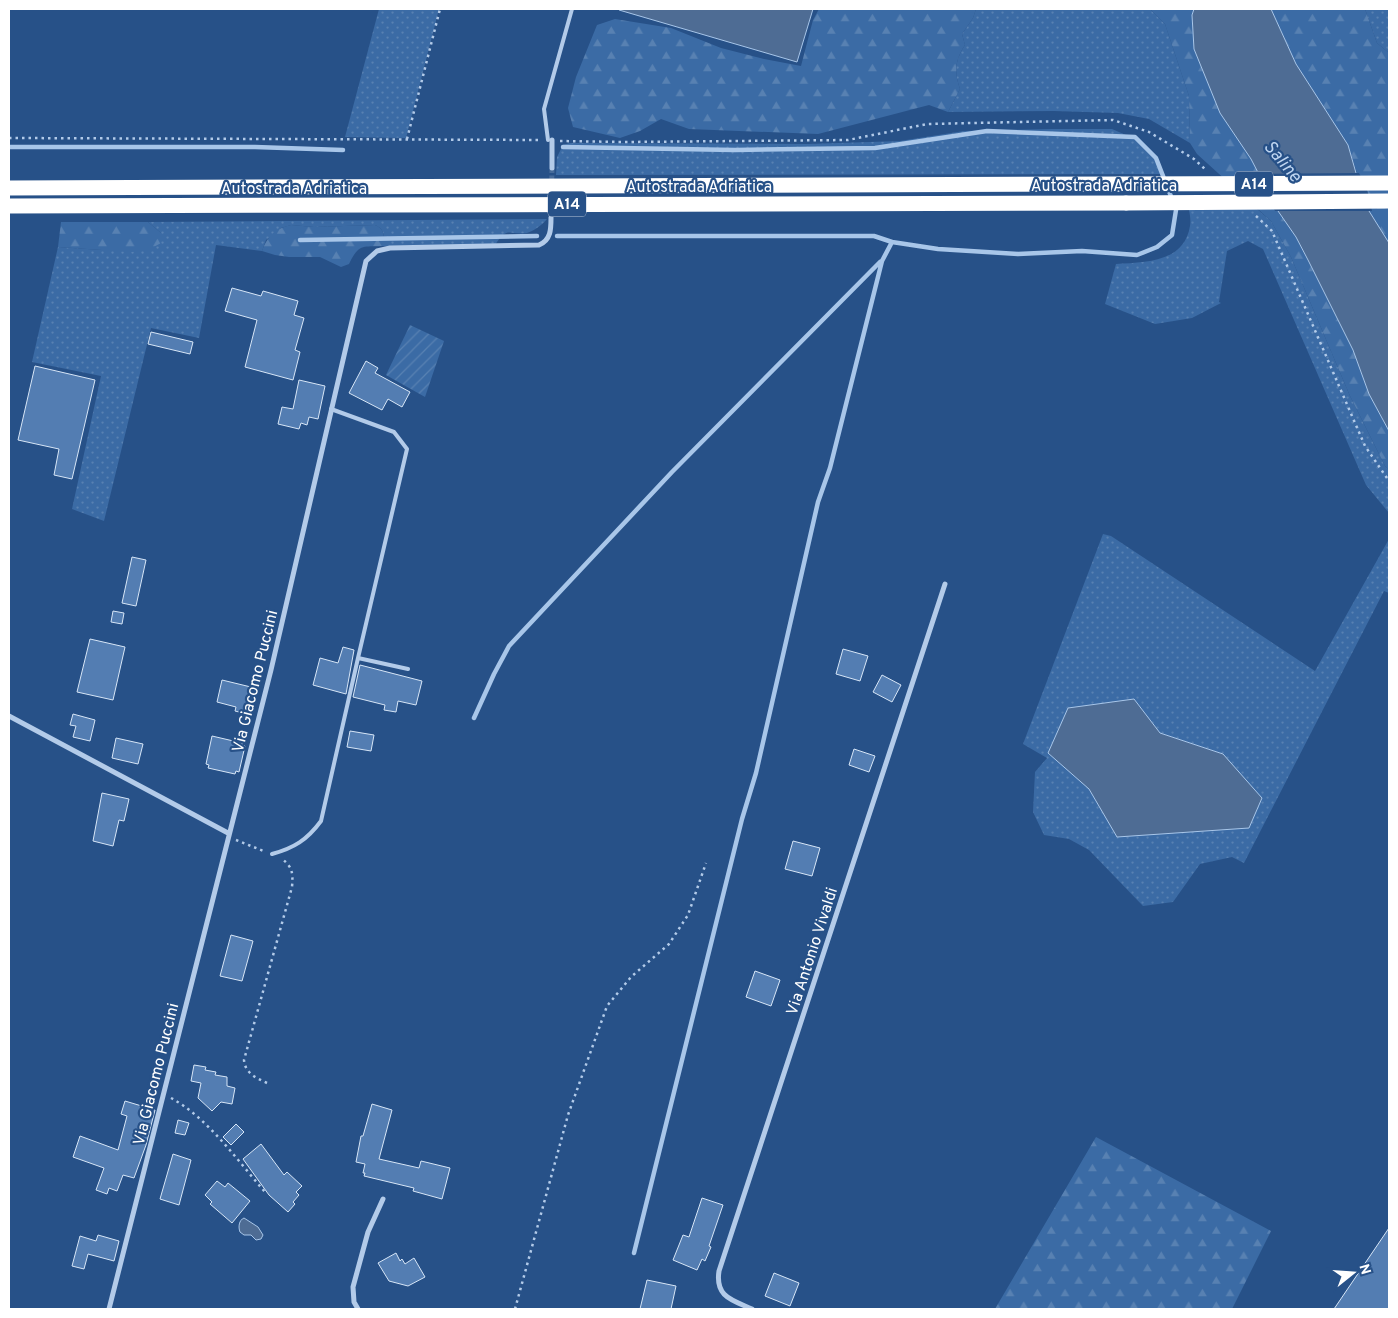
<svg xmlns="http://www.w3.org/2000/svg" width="1398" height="1318" font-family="Overpass,sans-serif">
<defs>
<pattern id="grass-dots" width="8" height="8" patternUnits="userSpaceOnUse" patternTransform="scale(1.25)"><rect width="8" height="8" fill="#3b6ba5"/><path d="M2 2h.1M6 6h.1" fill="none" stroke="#5881b2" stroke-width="1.8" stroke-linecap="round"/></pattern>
<pattern id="forest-firs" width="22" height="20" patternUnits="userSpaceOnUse" patternTransform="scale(1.25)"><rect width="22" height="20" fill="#3b6ba5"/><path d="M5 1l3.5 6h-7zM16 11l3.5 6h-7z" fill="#5881b2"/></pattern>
<pattern id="garden-furrows" width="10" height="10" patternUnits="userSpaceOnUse" patternTransform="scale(1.25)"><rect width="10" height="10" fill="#3b6ba5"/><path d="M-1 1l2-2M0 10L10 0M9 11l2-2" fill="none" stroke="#5881b2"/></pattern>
</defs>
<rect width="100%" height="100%" fill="#275188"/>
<!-- grass -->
<path fill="url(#grass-dots)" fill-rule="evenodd" d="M379 9H439L406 138 345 137Z
M976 9H1150L1165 24 1189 96 1190 143 1149 119 1118 113 1054 111 948 112 960 89C954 72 955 60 965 45L962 34 973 18Z
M1365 9H1389V53L1377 43Z
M1053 129H1112L1135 139 1155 158 1161 174 556 175 557 157 563 145 570 143 808 144 900 141 964 131Z
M1256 208 1271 221 1291 257 1350 396 1385 466 1389 470V513L1366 485 1263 249 1248 241 1227 251 1219 302 1221 303 1192 318 1155 324 1105 304 1116 264C1145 262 1184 263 1190 226 1191 221 1190 215 1189 210Z
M547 219C542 225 534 231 527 233 509 236 508 225 495 245L384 246C384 236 385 229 375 225L314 227 291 225 281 228 266 240 262 251 216 245 199 338 151 328 104 521 72 509 101 376 32 362 58 247 102 250 161 233 148 222Z
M1103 534 1111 536 1315 671 1389 539V593L1384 591 1244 863 1232 857 1200 864 1173 902 1143 906 1089 850 1069 839 1044 835 1033 812 1035 772 1047 758 1023 744ZM1134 699 1160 733 1223 754 1118 837 1089 789Z"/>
<!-- forest -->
<path fill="url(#forest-firs)" d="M819 9H976L973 18 962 34 965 45C955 60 954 72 960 89L948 112 929 105 818 134 689 129 661 119 640 131 620 138 573 127 568 108 576 77 597 25 615 19 671 28 721 48 764 59 801 66 813 20Z
M1150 9H1194L1192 15 1194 49 1220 113 1251 159 1278 211 1296 237 1353 350 1369 394 1389 431V470L1385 466 1350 396 1291 257 1271 221 1197 154 1190 143 1189 96 1165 24Z
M1271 9H1365L1377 43 1389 53V243L1369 211 1348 145 1296 64Z
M61 222H148L161 233V243L148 250 131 252 58 247Z
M291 225 314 227 375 225C385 229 384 236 384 246 363 247 359 243 349 264L341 267 320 257H289L275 255 262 251C268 235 275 229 291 225Z
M1096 1137 1271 1231 1232 1309H995Z"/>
<!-- garden -->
<path fill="url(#garden-furrows)" d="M410 325 444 341 425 397 386 375Z"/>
<!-- water -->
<path fill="#4e6c94" stroke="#a8c6e9" d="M619 9H813L797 62 619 10Z
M1194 9H1271L1296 64 1348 145 1356 173 1365 190 1369 211 1389 243V431L1369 394 1353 350 1308 260 1296 237 1278 211 1251 159 1220 113 1194 49 1192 15Z
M1134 699 1160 733 1223 754 1262 798 1249 828 1117 837 1089 789 1048 753 1068 708Z
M244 1218 258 1227 263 1235 261 1239 256 1240 251 1235H244L240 1232C238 1227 239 1220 244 1218Z"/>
<!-- pier -->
<path fill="#275188" d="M1359 173 1367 189 1372 211H1275L1256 174Z"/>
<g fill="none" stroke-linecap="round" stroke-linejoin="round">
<!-- stream -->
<path stroke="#a8c6e9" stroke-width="4.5" d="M9 147H255L343 150
M563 147 735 150 875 148 987 131 1135 137 1156 158 1172 199
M557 236H874L892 242
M300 240 537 236
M474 718 494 674 509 646 672 472 880 262
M634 1253 742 819 756 773 818 502 830 468 882 261 892 242 938 249 1018 254 1082 251 1137 255 1157 247 1172 235 1176 210 1175 207"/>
</g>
<!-- building -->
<path fill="#537db2" stroke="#d7e6f7" d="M232 288 261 296 263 291 298 301 294 315 304 318 295 350 300 352 293 380 245 367 257 320 225 311Z
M151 332 193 342 190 354 148 344Z
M366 361 378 368 375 373 410 392 402 407 388 399 382 410 349 393Z
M35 366 95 380 72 479 54 475 59 449 18 440Z
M299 380 325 386 318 419 309 417 307 425 301 423 299 429 278 424 282 407 293 409Z
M132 557 146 560 136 606 122 603Z
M113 611 124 613 122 624 111 622Z
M90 639 125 647 113 700 77 692Z
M343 647 354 650 346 694 313 685 320 658 338 663Z
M843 649 868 656 860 681 836 674Z
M360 665 422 681 416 705 398 701 396 712 384 710 385 705 353 697Z
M882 675 901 685 892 702 873 692Z
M222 680 255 688 252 703 249 702 247 714 235 711 236 707 217 702Z
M73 714 95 720 90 741 73 737 76 726 70 725Z
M350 731 374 735 371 751 347 747Z
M212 736 242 743V745L245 746 239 772 236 771 235 774 208 768 209 765 206 764Z
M116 738 143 744 138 764 112 758Z
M854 749 875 756 869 772 849 765Z
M102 793 129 799 124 821 119 820 113 846 93 841Z
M793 841 820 848 812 876 785 869Z
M231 935 253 941 242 981 220 976Z
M755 971 780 980 771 1006 746 997Z
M194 1065 206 1067 205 1070 216 1072 215 1075 227 1077V1086L235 1088 232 1104 221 1102 212 1111 198 1098 201 1083 191 1081Z
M125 1101 155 1110 146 1145 134 1178 123 1175 117 1191 109 1188 107 1194 96 1190 104 1168 73 1157 80 1136 118 1150 127 1116 121 1114Z
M372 1104 392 1110 379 1159 419 1168 421 1161 450 1168 442 1199 413 1191 414 1188 364 1176 365 1173H363L365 1164 356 1162 361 1136H363Z
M178 1120 189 1123 185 1135 175 1133Z
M236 1124 244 1132 231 1145 223 1137Z
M261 1144 284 1175 287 1172 302 1186 296 1192 299 1195 293 1202 295 1204 288 1212 269 1195 243 1159Z
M173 1154 191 1160 179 1205 160 1199Z
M217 1181 225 1187 228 1183 250 1201 232 1223 210 1204 212 1202 205 1195Z
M702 1198 723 1205 709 1246 711 1247 705 1261 702 1259 697 1270 673 1260 683 1235 689 1237Z
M1389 1228V1309H1334Z
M98 1235 119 1241 114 1261 88 1254 84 1269 72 1266 80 1236 96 1241Z
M396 1253 400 1261 402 1259 405 1264 414 1258 425 1277 408 1286 389 1281 378 1263Z
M774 1273 799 1283 790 1306 765 1296Z
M647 1280 676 1286 671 1309H640Z"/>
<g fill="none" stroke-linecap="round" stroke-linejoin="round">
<!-- street-tunnel -->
<path stroke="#476b9a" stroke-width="5" stroke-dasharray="5 2.5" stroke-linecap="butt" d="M551 218 552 168"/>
<!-- path -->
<path stroke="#b3cbe9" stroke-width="2.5" stroke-dasharray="2.5 4" stroke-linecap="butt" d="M9 138 539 140
M407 139 440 9
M560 141 625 142 848 140 927 124 1113 120 1149 132 1194 159 1206 170
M1256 216 1272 231 1365 446 1389 481
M236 840 266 852
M267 1083C256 1078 245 1073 244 1060L292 887C293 874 293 867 282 859
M171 1098C208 1118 237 1160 265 1192
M515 1309 568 1115 607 1006 631 977 669 944 688 915 706 863"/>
<!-- lane -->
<path stroke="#b3cbe9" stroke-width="4" d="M548 140 544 109 572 9
M331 409 394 432 407 449 358 658 408 669
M272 854C294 848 307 840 321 821L358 658"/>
<!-- street -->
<path stroke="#b3cbe9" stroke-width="5" d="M552 168V140
M9 716 228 833
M109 1309 271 670 366 261 377 251 390 248 539 245C551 240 551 229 551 218
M358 1309 354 1302 353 1287 368 1232 383 1199
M752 1309C732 1300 715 1297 719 1271L945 584"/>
<!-- highway -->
<path stroke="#fff" stroke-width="15" d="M9 188 1119 184
M9 206 1126 203"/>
<!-- highway-bridge -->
<path stroke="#fff" stroke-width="15" d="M1119 184 1389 183
M1126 203 1389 201"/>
</g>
<g text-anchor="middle" stroke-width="4.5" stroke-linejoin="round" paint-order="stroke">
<!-- shield labels -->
<g fill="#275188" stroke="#becbdb" stroke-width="1">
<rect x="1235" y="171.5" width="38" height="25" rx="4"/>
<rect x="548" y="191.5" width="38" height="25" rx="4"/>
</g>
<g font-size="15" font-weight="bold" fill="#fff">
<text x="1254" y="189">A14</text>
<text x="567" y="209">A14</text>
</g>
<!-- street labels -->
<g font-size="16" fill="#fff" stroke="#275188">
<text x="1104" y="191">Autostrada Adriatica</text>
<text x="699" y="192">Autostrada Adriatica</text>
<text x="294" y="194">Autostrada Adriatica</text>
<text transform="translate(254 681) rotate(-76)" y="6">Via Giacomo Puccini</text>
<text transform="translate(811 951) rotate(-72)" y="6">Via Antonio Vivaldi</text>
<text transform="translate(155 1074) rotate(-76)" y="6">Via Giacomo Puccini</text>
</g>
<!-- water labels -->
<g font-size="18" font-style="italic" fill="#bfd5f0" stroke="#275188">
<text transform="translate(1283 161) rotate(50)" y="6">Saline</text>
</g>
</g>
<!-- border -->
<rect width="1398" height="1318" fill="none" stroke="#ffffff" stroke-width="20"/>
<!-- north arrow -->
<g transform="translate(1353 1273) rotate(73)" stroke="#275188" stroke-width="4" paint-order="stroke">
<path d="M0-4L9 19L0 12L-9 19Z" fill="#ffffff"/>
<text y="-8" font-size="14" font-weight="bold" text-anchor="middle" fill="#ffffff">N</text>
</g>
</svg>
